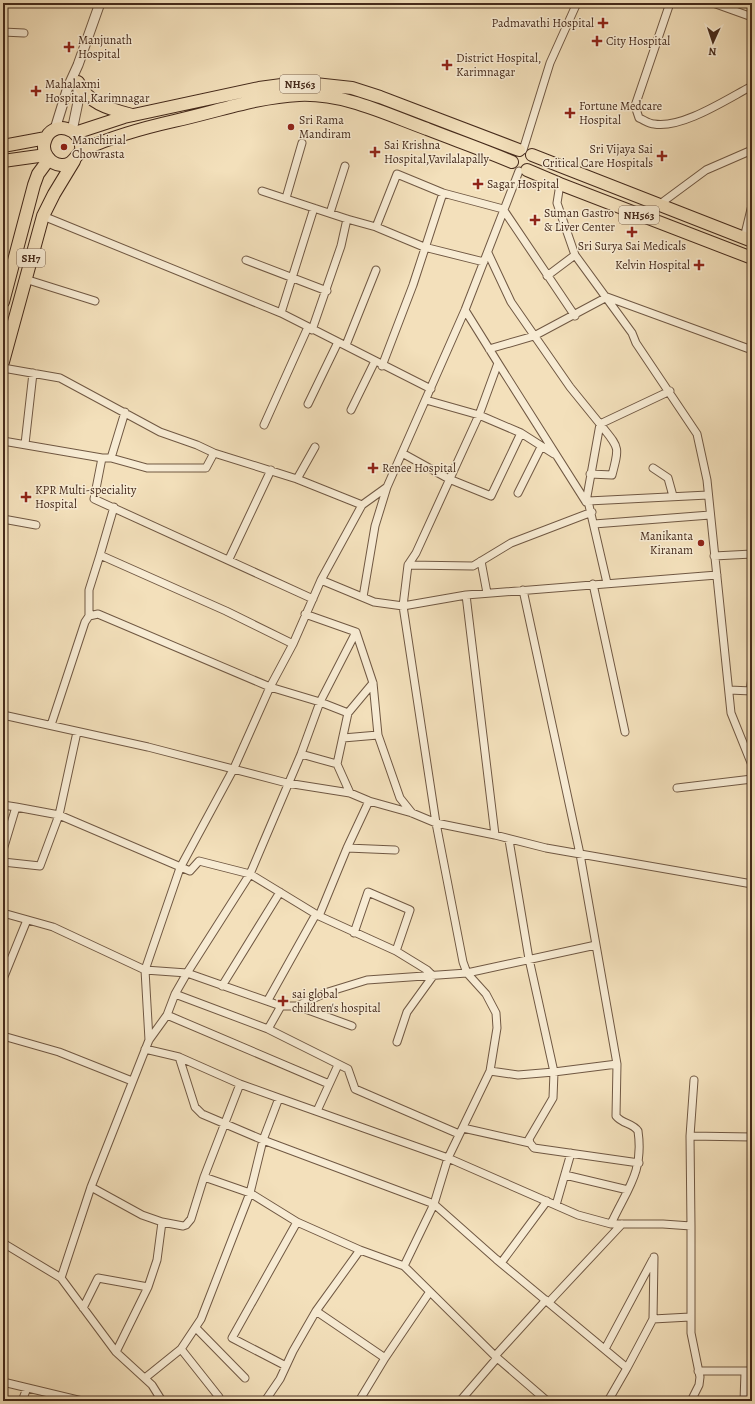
<svg xmlns="http://www.w3.org/2000/svg" width="755" height="1404" font-family="Alegreya,serif">
<rect width="100%" height="100%" fill="#f3e0bb"/>
<filter id="stains"><feTurbulence type="fractalNoise" baseFrequency=".005" numOctaves="4"/><feColorMatrix values="0 0 0 0 .2 0 0 0 0 .09 0 0 0 0 .02 0 0 0 .5 -.17"/></filter>
<radialGradient id="worn" r=".72"><stop offset=".6" stop-color="#630" stop-opacity="0"/><stop offset="1" stop-color="#630" stop-opacity=".3"/></radialGradient>
<g fill="none" stroke-linecap="round" stroke-linejoin="round">
<defs>
<path id="minor" d="M670 3 635 106 639 118C644 120 649 124 654 124 682 129 727 99 752 86
M713 3 752 17
M3 32 24 33
M523 150 550 63 577 3
M519 171 465 310 387 487 362 505 321 580 374 602 403 606 466 595 717 575
M560 184 557 203 575 255 632 333 636 343 697 434 707 480 731 713 752 765
M262 191 347 219 376 227 424 247 484 262
M286 198 302 143
M660 204 706 170 752 150
M330 213 345 166
M43 216 281 313 431 389
M376 227 397 174 443 193 503 209 575 316
M744 238 752 205
M488 253 511 302 570 387 600 424 586 502
M246 260 327 291
M547 276 575 255
M25 279 95 301
M281 313 314 208
M312 330 341 246 347 219
M346 345 376 270
M489 349 534 336 607 297 752 350
M498 363 586 502 588 501 607 583
M382 366 413 285 443 193
M3 368 60 378 160 432 197 445 214 453 297 479 362 505
M426 400 479 415 521 433 554 454
M308 404 338 342
M351 410 375 361
M125 412 111 458H102L94 499 313 599
M264 425 308 327
M3 441 102 458
M25 444 33 373
M402 453 449 479 491 496 521 433
M111 458 147 468H206L214 453
M653 468 668 478 673 496
M590 474 612 475C620 445 619 448 600 424L670 391
M297 479 315 447
M518 493 541 447
M588 501 708 495
M114 507 100 555 226 611 293 644
M3 519 36 525
M594 524 710 515
M714 556 752 554
M229 559 271 470
M481 561 487 593
M408 565 473 566 511 543 592 512
M321 580 293 644 270 687 234 768 180 868 145 970 187 973 281 1006H297L352 1026
M593 584 625 732
M466 595 495 835
M363 597 375 526 387 487
M305 614 356 632
M89 616V590L100 555
M356 632 373 683 378 735 400 798 412 813
M729 690 752 691
M750 691 752 678
M3 715 148 747 287 783 350 793 369 801 412 813 436 823 495 835 546 848 752 884
M51 725 85 622 89 616 98 614 270 687 320 702 348 713
M343 738 378 735
M301 754 337 764
M677 788 752 779
M350 793 337 764 348 713 373 683
M3 805 16 807 3 850
M16 807 59 815 190 871 199 861 250 874 319 916 396 951 427 970 433 976 407 1012 397 1042
M509 840 529 959 554 1072 617 1064 580 854 523 590
M347 848 395 850
M3 862 40 866 59 815 77 732
M3 913 53 927 145 970 149 1040
M319 916 347 848 369 801
M354 933 368 892 410 910 396 951
M3 979 27 920
M222 986 280 892
M175 994 268 1029 281 1006
M268 1000 316 914
M297 1006 328 992 367 980 467 973 596 945
M167 1015 329 1084
M268 1029 348 1069 355 1089 459 1134
M3 1036 59 1052 132 1081
M145 1049 179 1057 195 1107 202 1114 263 1140 434 1204 496 1259 627 1368 608 1401
M179 1057 240 1084 279 1098
M490 1071 518 1075 554 1072 553 1098 529 1139 530 1143 534 1148 639 1163
M317 1111 338 1065
M463 1128 530 1143
M690 1136 752 1137
M565 1175 628 1190
M91 1187 142 1215 162 1222 157 1260 148 1287 116 1352
M556 1205 571 1153
M162 1222 183 1226 186 1225 191 1219 204 1177 240 1084
M611 1224H663L691 1226V1333L700 1377 699 1385 691 1401
M691 1226 690 1136 694 1080
M3 1243 61 1278
M360 1250 297 1222 250 1193 263 1140 279 1098 448 1158 578 1215 611 1224C627 1189 644 1172 638 1131 633 1123 622 1124 616 1116L617 1064
M501 1263 547 1201
M404 1266 434 1204 448 1158 490 1071 497 1028 496 1013 486 994 467 973 463 962 436 823 403 606 408 565 416 553 479 415 498 363 465 310
M549 1302 622 1224
M83 1308 98 1278 148 1287
M653 1319 690 1317
M196 1328 245 1378
M181 1349 219 1397
M605 1349 653 1259
M495 1356 546 1300
M385 1358 316 1311 360 1250 404 1266 495 1356 547 1401
M286 1366 232 1338 297 1222
M627 1368 653 1319 654 1257
M698 1371H752
M145 1378 181 1349 201 1319 250 1193 204 1177
M3 1382 82 1401
M22 1401 27 1388
M162 1401 152 1385 116 1352 61 1278 91 1187 149 1040 167 1015 175 994 187 973 250 874 301 754 320 702 356 632
M265 1401 280 1379 293 1351 316 1311
M359 1401 385 1358 429 1293
M460 1401 497 1358
M744 1401 745 1372"/>
<path id="tertiary" d="M55 129 68 87 78 65 100 3
M72 131 78 102V83"/>
<path id="primary" d="M78 82C88 104 110 109 132 115
M3 302 34 185 38 174 49 159
M3 362 43 216 54 194 74 161"/>
<path id="trunk" d="M75 133 124 117 259 88 289 84H315L352 88 380 97 519 150
M3 146 46 138
M81 151C84 127 51 119 45 141 41 152 50 164 61 165 75 166 75 153 85 149 114 136 143 128 174 121 215 112 257 97 299 95 344 93 386 114 427 129 455 140 484 150 512 162
M532 155 752 241
M3 161 46 155
M527 170 560 184 752 258"/>
</defs>
<!-- minor casing -->
<use href="#minor" stroke="#705843" stroke-width="9"/>
<!-- tertiary casing -->
<use href="#tertiary" stroke="#705843" stroke-width="11"/>
<!-- primary casing -->
<use href="#primary" stroke="#452a1b" stroke-width="14"/>
<!-- trunk casing -->
<use href="#trunk" stroke="#452a1b" stroke-width="14"/>
<!-- minor -->
<use href="#minor" stroke="#f7ebd3" stroke-width="7"/>
<!-- tertiary -->
<use href="#tertiary" stroke="#f7ebd3" stroke-width="9"/>
<!-- primary -->
<use href="#primary" stroke="#f3e0bb" stroke-width="12"/>
<!-- trunk -->
<use href="#trunk" stroke="#f3e0bb" stroke-width="12"/>
</g>
<!-- markers -->
<g fill="#8f2418" stroke="#f7ebd3" stroke-width="1.5">
<path d="M601 17h4v4h4v4h-4v4h-4v-4h-4v-4h4z"/>
<path d="M595 35h4v4h4v4h-4v4h-4v-4h-4v-4h4z"/>
<path d="M67 41h4v4h4v4h-4v4h-4v-4h-4v-4h4z"/>
<path d="M445 59h4v4h4v4h-4v4h-4v-4h-4v-4h4z"/>
<path d="M34 85h4v4h4v4h-4v4h-4v-4h-4v-4h4z"/>
<path d="M568 107h4v4h4v4h-4v4h-4v-4h-4v-4h4z"/>
<circle cx="291" cy="127" r="4"/>
<circle cx="64" cy="147" r="4"/>
<path d="M373 146h4v4h4v4h-4v4h-4v-4h-4v-4h4z"/>
<path d="M660 150h4v4h4v4h-4v4h-4v-4h-4v-4h4z"/>
<path d="M476 178h4v4h4v4h-4v4h-4v-4h-4v-4h4z"/>
<path d="M533 214h4v4h4v4h-4v4h-4v-4h-4v-4h4z"/>
<path d="M630 226h4v4h4v4h-4v4h-4v-4h-4v-4h4z"/>
<path d="M697 259h4v4h4v4h-4v4h-4v-4h-4v-4h4z"/>
<path d="M371 462h4v4h4v4h-4v4h-4v-4h-4v-4h4z"/>
<path d="M24 491h4v4h4v4h-4v4h-4v-4h-4v-4h4z"/>
<circle cx="701" cy="543" r="4"/>
<path d="M281 995h4v4h4v4h-4v4h-4v-4h-4v-4h4z"/>
</g>
<g text-anchor="middle" stroke-width="3" stroke-linejoin="round" paint-order="stroke">
<!-- shield labels -->
<g fill="#f7ebd3" stroke="#7a6452" stroke-width="1">
<rect x="280" y="75" width="40" height="18" rx="3"/>
<rect x="619" y="206" width="40" height="18" rx="3"/>
<rect x="17" y="249" width="28" height="18" rx="3"/>
</g>
<g font-size="11" font-weight="bold" fill="#452a1b">
<text x="300" y="88">NH563</text>
<text x="639" y="219">NH563</text>
<text x="31" y="262">SH7</text>
</g>
<!-- poi labels -->
<g font-size="12" fill="#452a1b" stroke="#f7ebd3" text-anchor="start">
<text x="594" y="27" text-anchor="end">Padmavathi Hospital</text>
<text x="78" y="44">Manjunath<tspan x="78" dy="14">Hospital</tspan></text>
<text x="606" y="45">City Hospital</text>
<text x="456" y="62">District Hospital,<tspan x="456" dy="14">Karimnagar</tspan></text>
<text x="45" y="88">Mahalaxmi<tspan x="45" dy="14">Hospital,Karimnagar</tspan></text>
<text x="579" y="110">Fortune Medcare<tspan x="579" dy="14">Hospital</tspan></text>
<text x="299" y="124">Sri Rama<tspan x="299" dy="14">Mandiram</tspan></text>
<text x="72" y="144">Manchirial<tspan x="72" dy="14">Chowrasta</tspan></text>
<text x="384" y="149">Sai Krishna<tspan x="384" dy="14">Hospital,Vavilalapally</tspan></text>
<text x="653" y="153" text-anchor="end">Sri Vijaya Sai<tspan x="653" dy="14">Critical Care Hospitals</tspan></text>
<text x="487" y="188">Sagar Hospital</text>
<text x="544" y="217">Suman Gastro<tspan x="544" dy="14">&amp; Liver Center</tspan></text>
<text x="632" y="250" text-anchor="middle">Sri Surya Sai Medicals</text>
<text x="690" y="269" text-anchor="end">Kelvin Hospital</text>
<text x="382" y="472">Renee Hospital</text>
<text x="35" y="494">KPR Multi-speciality<tspan x="35" dy="14">Hospital</tspan></text>
<text x="693" y="540" text-anchor="end">Manikanta<tspan x="693" dy="14">Kiranam</tspan></text>
<text x="292" y="998">sai global<tspan x="292" dy="14">children's hospital</tspan></text>
</g>
</g>
<!-- margin -->
<rect width="755" height="1404" fill="none" stroke="#f3e0bb" stroke-width="16"/>
<rect x="4" y="4" width="747" height="1396" fill="none" stroke="#452a1b" stroke-width="2"/>
<rect x="8" y="8" width="739" height="1388" fill="none" stroke="#452a1b"/>
<!-- north arrow -->
<g transform="translate(713 42) rotate(183)" stroke="#f7ebd3" stroke-width="3" paint-order="stroke">
<path d="M0-3L7 15L0 10L-7 15Z" fill="#452a1b"/>
<text y="-6" font-size="11" font-weight="bold" text-anchor="middle" fill="#452a1b">N</text>
</g>
<rect width="100%" height="100%" filter="url(#stains)"/>
<rect width="100%" height="100%" fill="url(#worn)"/>
</svg>
